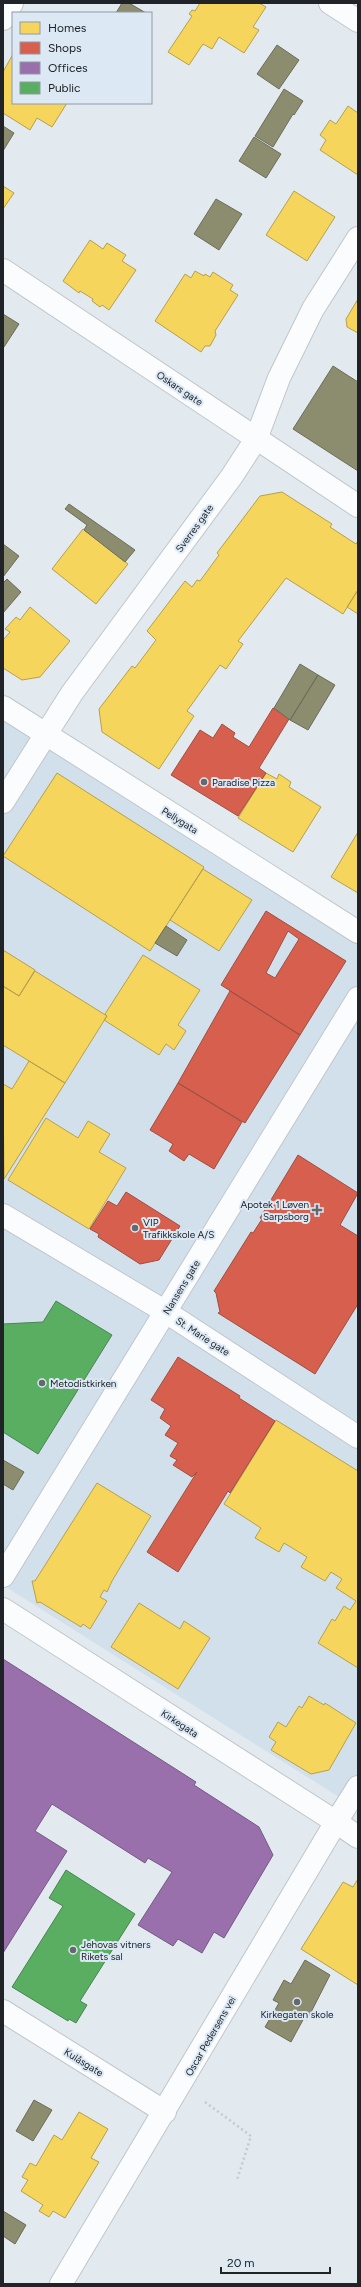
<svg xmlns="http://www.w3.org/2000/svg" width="361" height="2287" font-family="Figtree,sans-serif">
<rect width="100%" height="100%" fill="#e2e9ef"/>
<!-- built -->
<path fill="#d2e0ec" d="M3 707 358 932V1809L3 1585Z"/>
<!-- homes -->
<path fill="#f6d55c" stroke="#b6a04d" d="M200 3H259L266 7 253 27 259 30 244 53 219 37 212 49 203 44 189 65 168 52 192 16 189 14 192 10 195 11Z
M13 54V103H67L52 127 37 118 30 130 3 113V72Z
M348 106 358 113V175L320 150 326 140 320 135 330 120 336 124Z
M3 186 14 193 3 209Z
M294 191 335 217 307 261 266 235Z
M90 240 103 249 107 243 126 255 122 261 136 270 109 310 102 305 100 307 92 301 93 299 80 291 79 293 63 281Z
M195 271 204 276 205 274 210 277 213 272 233 285 230 290 238 295 215 331 216 335 210 346H205L201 352 155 321 185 274 191 278Z
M358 299V333L347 327 346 319Z
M282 492 332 524 330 527 356 544 358 541V590L343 614 286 578 238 641 243 644 226 669 220 665 187 711 194 716 159 769 102 732 99 709 132 666 135 668 156 640 147 631 185 581 192 587 197 580 200 581 219 555 217 553 260 496Z
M83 529 128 564 96 604 52 569Z
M358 590V614L347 607Z
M30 607 70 641 40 677 22 680 3 668V640L10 632 5 629 16 617 20 620Z
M57 773 204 867 150 951 3 856Z
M266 773 277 779 279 774 291 782 289 787 321 807 293 852 238 818Z
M358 832V893L331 877Z
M203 869 252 900 219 951 170 920Z
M3 950 35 970 19 996 3 986Z
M143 955 200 990 178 1025 186 1031 174 1050 166 1044 159 1055 104 1020 107 1016 105 1014Z
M35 971 107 1016 65 1083 3 1045V986L19 996Z
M29 1061 65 1083 4 1179 3 1084 12 1089Z
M46 1118 78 1138 88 1121 110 1134 99 1152 126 1168 89 1229 8 1180Z
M276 1420 358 1471V1668L318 1643 332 1619 335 1621 344 1606 350 1610 356 1601 336 1588 342 1579 331 1572 325 1581 301 1567 307 1557 284 1543 279 1552 255 1538 261 1528 224 1504Z
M97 1483 151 1516 112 1581 107 1592 104 1590 100 1597 107 1601 90 1629 83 1624 81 1627 40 1602 37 1603 32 1581H35Z
M139 1603 180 1629 184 1621 210 1638 178 1689 111 1647Z
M309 1696 324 1705 325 1703 356 1723 329 1770 311 1774 271 1750 276 1742 269 1737 278 1722 286 1727 299 1706 302 1708Z
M358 1879V1985L301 1949 343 1882 353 1887Z
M79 2112 108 2129 91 2158 99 2162 65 2218 53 2211 49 2217 39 2211 43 2205 21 2191 28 2180 22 2177 30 2163 36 2166 54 2135 62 2140Z"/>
<!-- shops -->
<path fill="#d6604d" stroke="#9f4e42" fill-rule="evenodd" d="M273 708 289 719 259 768 266 773 238 816 171 775 200 730 213 738 222 724 235 733 233 737 249 747Z
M266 911 346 961 300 1035 221 985ZM288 931 299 939 275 978 266 973Z
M230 991 300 1035 245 1123 178 1083Z
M178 1083 242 1122 214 1169 189 1154 184 1161 169 1151 173 1144 150 1130Z
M298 1155 358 1193 340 1225 358 1236V1304L315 1374 218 1313 220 1312 216 1293 214 1291 251 1232 253 1233 262 1219 260 1218Z
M126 1192 180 1226 159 1260 140 1264 98 1237 99 1234 90 1229 108 1201 117 1206Z
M178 1357 240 1396 239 1398 275 1421 230 1493 228 1491 178 1572 147 1552 197 1472 192 1477 173 1465 177 1460 170 1456 178 1443 165 1435 171 1426 160 1418 165 1409 151 1400Z"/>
<!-- offices -->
<path fill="#9970ab" stroke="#755984" d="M3 1659 196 1782 194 1785 259 1827 273 1855 224 1938 214 1932 202 1953 178 1939 173 1946 138 1925 172 1872 148 1858 145 1863 52 1804 35 1831 67 1851 3 1953Z"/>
<!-- public -->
<path fill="#5aae61" stroke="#498550" d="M56 1301 112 1335 38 1454 3 1432V1324L43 1322Z
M66 1870 135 1914 80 2001 87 2005 76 2023 69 2019 68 2021 12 1987 63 1906 49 1898Z"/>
<!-- industry -->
<path fill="#8c8c6e" stroke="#6c6d59" d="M122 3H129L146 13H116Z
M277 45 299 60 279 89 257 74Z
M284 89 303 101 294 115 293 114 273 147 255 136Z
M3 126 14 133 3 151Z
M254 137 281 154 266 178 239 161Z
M216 199 242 214 219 250 194 234Z
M3 314 19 324 4 347 3 346Z
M333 366 358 382V471L293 429Z
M69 504 135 550 125 562 84 530 87 525 65 509Z
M3 544 19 556 3 577Z
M7 579 21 592 3 613V583Z
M300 664 318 675 290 720 274 708Z
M318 675 335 685 308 730 290 720Z
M166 926 187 940 177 956 155 943Z
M3 1460 24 1472 13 1490 3 1484Z
M305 1960 330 1975 307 2020 304 2018 291 2042 265 2027 279 2003 273 2000 284 1980 291 1984Z
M34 2100 52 2110 33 2141 16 2131Z
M3 2211 26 2225 15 2244 3 2236Z"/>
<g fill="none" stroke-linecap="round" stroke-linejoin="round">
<defs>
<path id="minor" d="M330 3 358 21
M3 270 358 506
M3 707 358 932
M3 802 72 693 232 476 256 439 279 378 313 309 358 238
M3 1215 166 1312 358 1437
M3 1576 358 998
M336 1822 358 1787
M3 2011 165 2112"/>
<path id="tertiary" d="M3 19 12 3
M3 1609 336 1822"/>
<path id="primary" d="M61 2284 336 1822 358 1837"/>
</defs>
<!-- minor casing -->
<use href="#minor" stroke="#c1c6cb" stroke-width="24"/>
<!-- tertiary casing -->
<use href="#tertiary" stroke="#c1c6cb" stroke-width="24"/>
<!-- primary casing -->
<use href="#primary" stroke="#c1c6cb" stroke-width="24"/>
<!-- path -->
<path stroke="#c7c9cc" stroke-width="2.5" stroke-dasharray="2 3" stroke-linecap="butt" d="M205 2102 251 2136 237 2180"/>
<!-- minor -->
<use href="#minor" stroke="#fbfcfd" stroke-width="22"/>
<!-- tertiary -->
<use href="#tertiary" stroke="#fbfcfd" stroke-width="22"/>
<!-- primary -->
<use href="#primary" stroke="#fbfcfd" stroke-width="22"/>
</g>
<!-- markers -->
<g fill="#64696e" stroke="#dce9f5" stroke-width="1.5">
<circle cx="204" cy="782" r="4"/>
<path d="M315 1204h4v4h4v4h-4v4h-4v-4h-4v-4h4z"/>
<circle cx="135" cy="1228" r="4"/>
<circle cx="42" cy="1383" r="4"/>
<circle cx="73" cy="1950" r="4"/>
<circle cx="297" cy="2002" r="4"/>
</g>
<g text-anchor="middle" stroke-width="4" stroke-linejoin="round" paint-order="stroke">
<!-- street labels -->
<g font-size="10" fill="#202429" stroke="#dce9f5">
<text transform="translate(180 388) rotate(34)" y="4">Oskars gate</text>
<text transform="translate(194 528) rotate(-54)" y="4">Sverres gate</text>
<text transform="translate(180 820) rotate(32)" y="4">Pellygata</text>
<text transform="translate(181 1287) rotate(-59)" y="4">Nansens gate</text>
<text transform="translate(203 1336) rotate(33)" y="4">St. Marie gate</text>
<text transform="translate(180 1723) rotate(33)" y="4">Kirkegata</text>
<text transform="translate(210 2036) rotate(-60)" y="4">Oscar Pedersens vei</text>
<text transform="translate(84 2062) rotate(32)" y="4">Kulåsgate</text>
</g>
<!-- poi labels -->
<g font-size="10" fill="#202429" stroke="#dce9f5" text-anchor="start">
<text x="212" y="786">Paradise Pizza</text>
<text x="309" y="1208" text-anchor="end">Apotek 1 Løven<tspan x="309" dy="12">Sarpsborg</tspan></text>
<text x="143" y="1226">VIP<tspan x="143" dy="12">Trafikkskole A/S</tspan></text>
<text x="50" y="1387">Metodistkirken</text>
<text x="81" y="1948">Jehovas vitners<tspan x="81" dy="12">Rikets sal</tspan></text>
<text x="297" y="2018" text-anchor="middle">Kirkegaten skole</text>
</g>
</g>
<!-- border -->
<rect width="361" height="2287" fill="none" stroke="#202429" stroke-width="8"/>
<!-- legend -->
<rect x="12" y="12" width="140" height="92" fill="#dce9f5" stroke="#919aa3"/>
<rect x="20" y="22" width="20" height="12" fill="#f6d55c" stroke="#919aa3"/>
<text x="48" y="32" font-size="12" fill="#202429">Homes</text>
<rect x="20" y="42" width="20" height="12" fill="#d6604d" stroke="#919aa3"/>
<text x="48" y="52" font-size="12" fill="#202429">Shops</text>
<rect x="20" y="62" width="20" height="12" fill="#9970ab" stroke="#919aa3"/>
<text x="48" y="72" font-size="12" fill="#202429">Offices</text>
<rect x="20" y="82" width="20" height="12" fill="#5aae61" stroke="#919aa3"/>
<text x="48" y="92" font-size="12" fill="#202429">Public</text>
<!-- scale -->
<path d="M221 2267v6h109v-6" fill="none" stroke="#202429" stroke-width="2"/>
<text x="227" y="2267" font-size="12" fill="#202429" stroke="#dce9f5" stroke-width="3" paint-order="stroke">20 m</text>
</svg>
